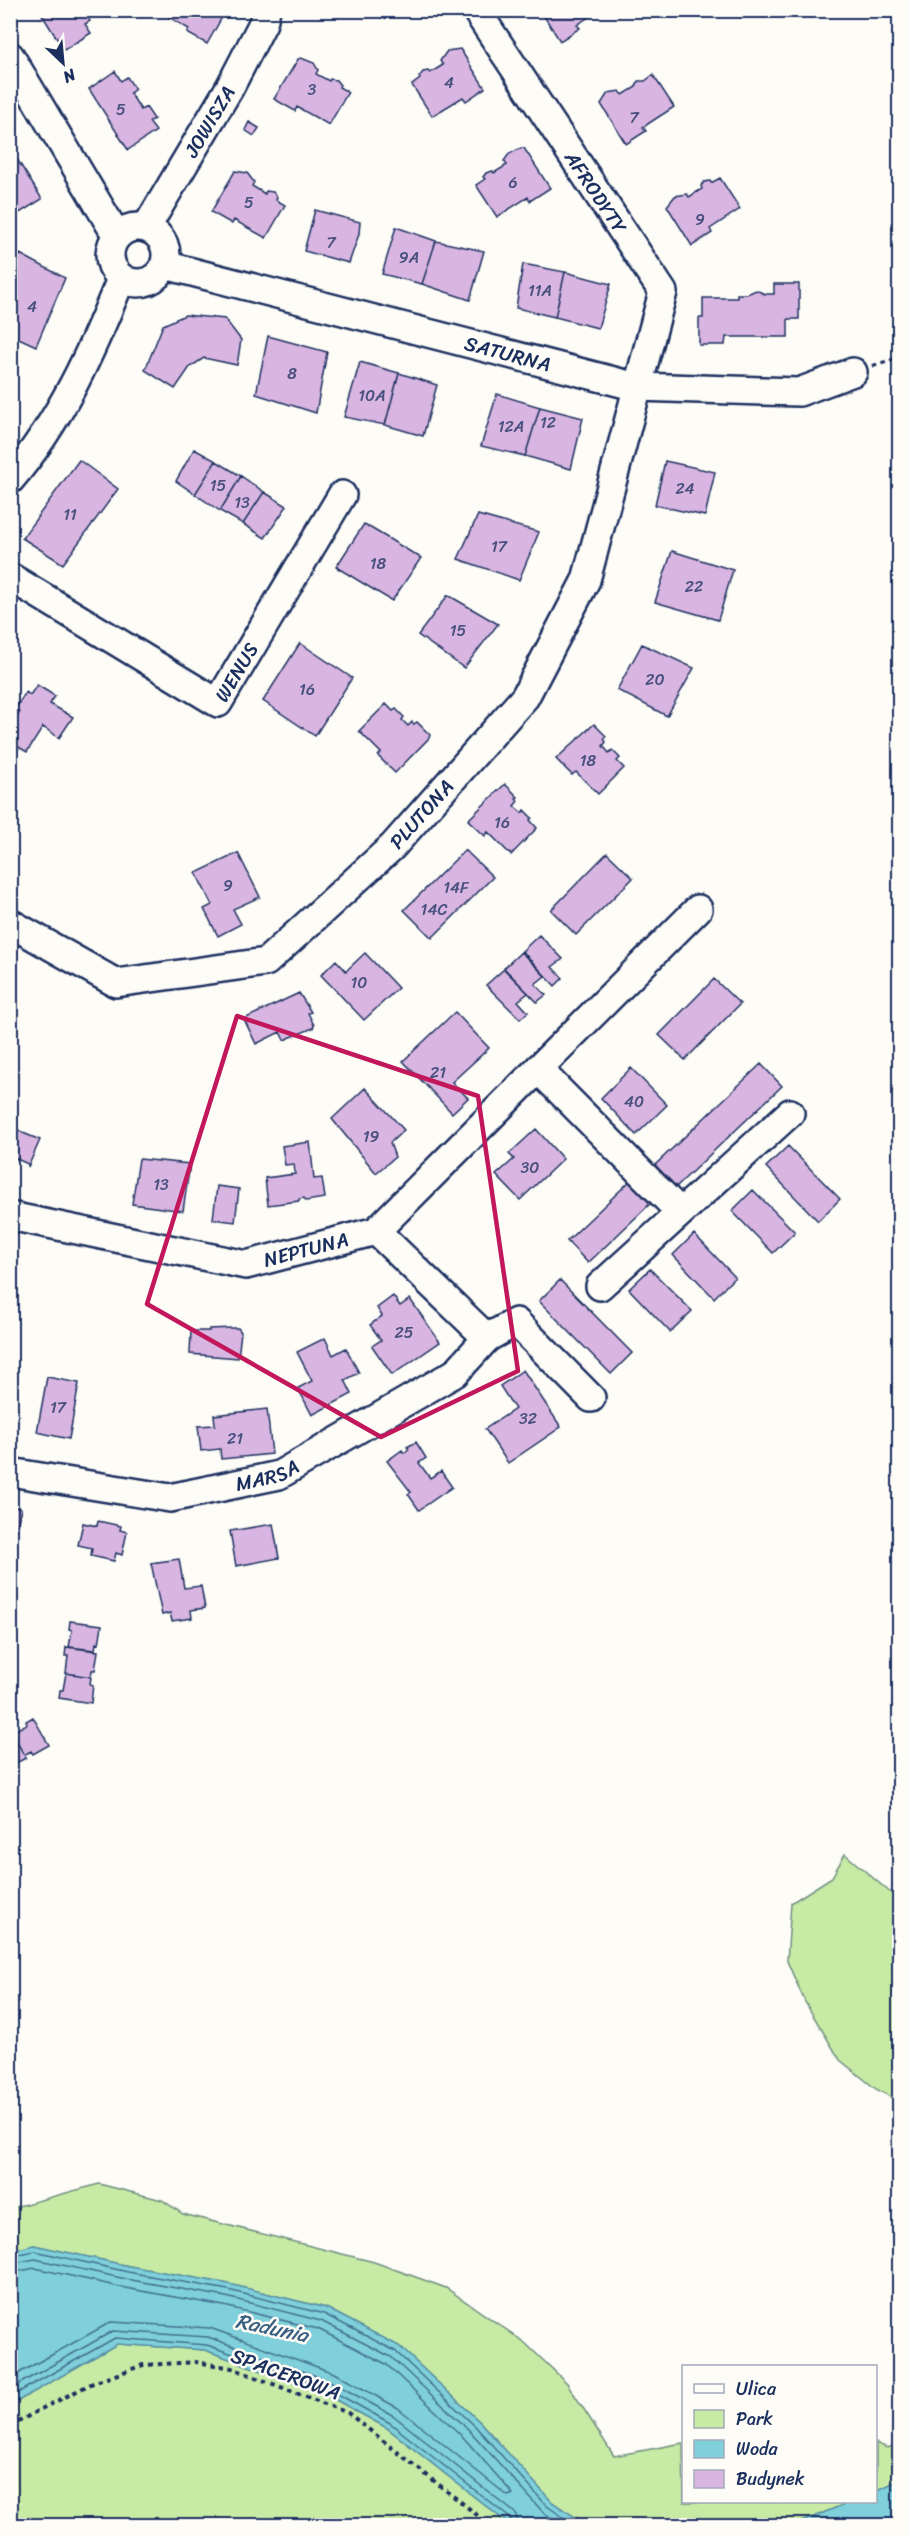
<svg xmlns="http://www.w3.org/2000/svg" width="910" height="2536" font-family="Sriracha,sans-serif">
<rect width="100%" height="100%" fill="#fdfcf7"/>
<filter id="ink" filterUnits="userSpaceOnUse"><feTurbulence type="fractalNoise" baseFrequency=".0167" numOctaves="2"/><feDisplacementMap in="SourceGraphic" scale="12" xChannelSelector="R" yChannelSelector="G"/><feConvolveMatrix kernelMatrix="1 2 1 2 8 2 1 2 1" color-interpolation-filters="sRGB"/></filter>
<g filter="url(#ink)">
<!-- green -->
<path fill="#c7eba4" stroke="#718d81" stroke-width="1.5" d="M845 1854 899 1900V2102L876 2089 840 2060 805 2002 787 1961 791 1903 832 1877Z
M99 2184 162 2200 183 2214 374 2262 446 2288 524 2342 567 2383 614 2456 683 2443 684 2502H850L794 2525H587L552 2502 480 2422 399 2346 326 2308 229 2284 129 2266 34 2245 11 2251V2208Z
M117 2344 205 2350 325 2394 387 2428 510 2525 11 2526V2405Z
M876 2443 887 2448 899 2444 900 2480 876 2491Z"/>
<!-- water -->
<path fill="#7fd0da" stroke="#5790a8" stroke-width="1.5" d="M34 2245 129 2266 229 2284 326 2308 399 2346 480 2422 552 2502 587 2525H510L387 2428 325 2394 205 2350 117 2344 11 2405V2251Z
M899 2480V2525H794L850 2502H876V2491Z"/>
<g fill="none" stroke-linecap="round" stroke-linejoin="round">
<!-- shore -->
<path stroke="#436f90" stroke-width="1.5" d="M10 2256 35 2251 128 2272 228 2290 324 2314 395 2351 475 2426 547 2506 576 2526
M10 2264 35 2259 126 2279 226 2297 321 2321 391 2357 470 2431 542 2511 563 2526
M10 2273 35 2268 125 2288 224 2306 318 2329 386 2364 463 2437 513 2494 508 2496 398 2408 334 2373 210 2328 111 2322 10 2378
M10 2389 113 2331 208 2337 330 2381 394 2416 515 2513 520 2526
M10 2397 115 2338 207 2345 327 2388 390 2423 510 2518 513 2526"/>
</g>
<!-- building -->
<path fill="#d8b6e1" stroke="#1b2f5e" stroke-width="1.5" d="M39 10H84L90 21 85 24 91 33 64 50Z
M157 10H226L207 44 187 33 189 29Z
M540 10H599L577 25 580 28 560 41Z
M460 49 485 88 466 101 463 97 432 116 412 85 420 79 419 77 423 72 428 71 430 73 443 65 440 61 447 51Z
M301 58 314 63 318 70 316 74 329 81 330 79 336 80 340 85 339 87 348 92 329 125 297 107 295 111 274 99 298 59Z
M115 71 121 81 127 77 135 89 130 93 141 110 146 107 154 119 149 122 156 131 128 150 89 89Z
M653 75 674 107 643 127 646 131 626 144 601 104 608 93 620 91 623 95 636 87 638 81H645Z
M249 122 259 128 254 136 245 130Z
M10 148 42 199 10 219Z
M521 148H524L550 188 530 201 528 197 497 217 476 185 485 179 483 177 486 173 493 171 494 173 507 165 504 161 509 154Z
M235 171 247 173 254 182 252 186 265 194 266 191 273 192 277 197 276 200 285 205 266 238 234 220 232 224 211 212Z
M720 178 740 209 710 229 712 233 692 246 667 206 675 196 687 194 689 197 702 189 701 186 704 182 710 181 711 183Z
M315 210 360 222 359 234 349 263 304 251Z
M396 227 436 241 422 284 382 274Z
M436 241 484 251 470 300 422 284Z
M20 254 65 278 36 346 10 334V276Z
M523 264 565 272 555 317 516 308Z
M565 272 611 284 598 328 555 317Z
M774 284H799V319H788V337H726L725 345H699V318H703V298H737V294H747L756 290 765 294H774Z
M185 315 225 319 241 340 237 365 204 358 190 367 175 389 145 370 163 325Z
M268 336 327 352 316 413 256 394Z
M360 362 399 373 385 425 344 417Z
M399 373 437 385 423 436 385 425Z
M497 394 540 407 525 456 481 446Z
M540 407 583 418 571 469 525 456Z
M194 449 216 461 195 494 176 481Z
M79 460 118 489 63 564 22 538Z
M216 461 241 476 220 511 195 494Z
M665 461 715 472 705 516 655 505Z
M241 476 264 492 243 524 220 511Z
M264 492 287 506 265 538 243 524Z
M478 515 539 532 519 580 458 559Z
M364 524 421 558 392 601 336 567Z
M672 551 733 570 718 620 655 602Z
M448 595 498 624 464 668 418 635Z
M300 643 352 678 315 736 263 701Z
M642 644 694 668 667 716 617 690Z
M37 685 55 696 50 704 73 717 59 738 43 727 27 752 10 742V726L20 712 15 709 26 692 30 695Z
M386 704 393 711 396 709 404 717 402 720 408 726 412 722 414 724 417 722 430 735 429 738 395 773 378 756 381 753 359 731Z
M594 724 606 736 604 739 606 742 603 746 609 753 612 750 620 758 617 761 624 768 598 794 576 772 572 775 556 759Z
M505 784 518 797 516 799 518 801 514 806 522 813 524 810 532 818 530 820 537 828 511 855 488 832 485 836 468 820Z
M465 850 493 877 432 938 404 910Z
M238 853 260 897 233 909 241 924 218 936 204 909 212 905 196 873Z
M607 853 633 878 576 935 551 910Z
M539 935 563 959 552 967 563 978 555 986 522 951Z
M521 952 545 976 535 984 546 995 537 1002 504 968Z
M365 953 398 988 364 1020 321 975 336 960 346 971Z
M504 969 528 993 518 1001 528 1012 520 1019 486 985Z
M714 979 740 1004 685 1060 659 1035Z
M299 993 311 1012 308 1013 314 1025 313 1028 284 1040 280 1032 256 1044 244 1019Z
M455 1012 489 1048 452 1082 468 1098 452 1113 403 1061Z
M761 1064 782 1086 676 1187 655 1165Z
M631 1068 667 1105 636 1135 601 1098Z
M365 1088 404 1130 390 1143 395 1157 376 1173 332 1119Z
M10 1124 23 1133 40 1140 28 1167V1164L10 1156Z
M536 1129 563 1159 520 1200 496 1175 514 1159 509 1154Z
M310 1142 314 1179 322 1178 325 1198 306 1201 304 1198 299 1199V1201L268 1205 265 1178 295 1174 294 1164 285 1165 282 1146Z
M788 1146 840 1199 818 1221 766 1167Z
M139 1159 190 1164 183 1211 132 1204Z
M631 1180 652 1202 588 1263 567 1241Z
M217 1186 239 1189 235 1222 213 1219Z
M753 1190 795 1232 773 1253 732 1211Z
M694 1234 735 1277 714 1298 673 1255Z
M650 1269 692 1311 670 1332 629 1289Z
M560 1280 632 1353 611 1374 539 1301Z
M393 1296 400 1306 410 1299 440 1342 392 1375 372 1346 381 1340 370 1325 382 1316 377 1308Z
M233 1328H238L241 1332 238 1358 190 1354 191 1331H209V1329Z
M325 1338 333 1355 346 1348 359 1373 345 1380 352 1394 312 1415 298 1388 312 1381 297 1352Z
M523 1370 561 1427 508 1463 485 1429 515 1409 500 1386Z
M47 1377 79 1383 69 1439 37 1432Z
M267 1409 272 1454 221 1459 220 1449 201 1451 198 1426 215 1425 214 1415Z
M416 1442 426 1458 419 1463 430 1478 441 1471 452 1487 419 1510 408 1494 411 1492 387 1461 402 1450 404 1453 409 1449 407 1447Z
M10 1506 21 1508 14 1542H10Z
M98 1521 121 1526 120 1530 127 1532 122 1555 116 1553 114 1561 91 1556 92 1548 78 1545 83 1523 97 1526Z
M273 1524 279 1558 236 1566 230 1531Z
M179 1559 184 1588 201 1586 205 1608 191 1610 192 1618 172 1621 170 1613 162 1615 151 1563Z
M70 1621 102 1625 99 1644 96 1643 95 1650 69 1647 72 1630 69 1629Z
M66 1647 98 1651 95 1670H92L91 1677 66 1673 68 1656H65Z
M66 1673 91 1677 90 1684 93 1685 91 1703 59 1698 60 1690H63Z
M33 1717 49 1745 33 1754 31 1751 24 1755 12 1732 27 1724 26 1721Z
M10 1730 26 1758 10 1766Z"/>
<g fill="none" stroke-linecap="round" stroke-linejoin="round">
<defs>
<g id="minor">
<path d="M10 56 117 236"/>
<circle cx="138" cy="255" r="28"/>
<path id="s1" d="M146 228 230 87 263 23 266 10"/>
<path id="s2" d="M165 265 637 387 799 392 853 372"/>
<path d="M10 480C61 421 92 350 121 279"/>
<path id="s3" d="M10 577 218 703 342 495"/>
<path id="s4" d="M10 923 116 983 266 962 393 846 525 697 586 580 663 292 476 10"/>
<path d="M538 1069 680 1212"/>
<path id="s5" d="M10 1216 246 1265 376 1231 698 909"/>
<path d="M600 1286 790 1113"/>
<path d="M487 1338 516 1322 591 1398"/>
<path id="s6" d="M10 1472 170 1498 279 1475 455 1373 487 1338 376 1231"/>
</g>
</defs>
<!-- minor casing -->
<use href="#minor" stroke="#1b2f5e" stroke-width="32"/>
<!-- path -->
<path stroke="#1b2f5e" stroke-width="4" stroke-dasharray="4.5 4.5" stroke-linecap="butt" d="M873 366 895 359 900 362
M10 2427 37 2411 93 2383 143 2365 196 2362 232 2368 348 2413 491 2526"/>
<!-- minor -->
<use href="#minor" stroke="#fdfcf7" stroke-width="27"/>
</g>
</g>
<!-- marked area -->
<path fill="none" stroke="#c2185b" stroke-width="4.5" stroke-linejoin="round" d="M237 1016 478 1096 518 1371 381 1437 147 1304Z"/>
<g text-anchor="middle" stroke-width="5" stroke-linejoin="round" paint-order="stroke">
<!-- number labels -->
<g font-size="16" fill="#4a517f">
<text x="449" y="88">4</text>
<text x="312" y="95">3</text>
<text x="121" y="115">5</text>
<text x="634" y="123">7</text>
<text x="513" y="188">6</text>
<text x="249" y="208">5</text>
<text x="700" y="225">9</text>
<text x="331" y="248">7</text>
<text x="409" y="263">9A</text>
<text x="540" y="296">11A</text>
<text x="32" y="312">4</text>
<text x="292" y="379">8</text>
<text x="372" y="401">10A</text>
<text x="548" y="428">12</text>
<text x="511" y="432">12A</text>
<text x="218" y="491">15</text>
<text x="685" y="494">24</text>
<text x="242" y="508">13</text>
<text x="70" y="520">11</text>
<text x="499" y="552">17</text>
<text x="378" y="569">18</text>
<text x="694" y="592">22</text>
<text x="458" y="636">15</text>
<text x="655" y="685">20</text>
<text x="307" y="695">16</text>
<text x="588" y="766">18</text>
<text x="502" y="828">16</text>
<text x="228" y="891">9</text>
<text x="456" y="893">14F</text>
<text x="434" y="915">14C</text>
<text x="359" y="988">10</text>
<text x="438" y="1078">21</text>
<text x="634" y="1107">40</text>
<text x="371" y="1142">19</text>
<text x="530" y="1173">30</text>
<text x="161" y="1190">13</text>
<text x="404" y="1338">25</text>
<text x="58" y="1413">17</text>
<text x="528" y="1424">32</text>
<text x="235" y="1444">21</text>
</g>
<!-- street labels -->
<g font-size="20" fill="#1b2f5e" stroke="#fdfcf7">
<text dy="7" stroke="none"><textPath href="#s1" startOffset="124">JOWISZA</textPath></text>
<text transform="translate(596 192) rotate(56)" y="7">AFRODYTY</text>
<text dy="7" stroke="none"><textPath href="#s2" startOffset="354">SATURNA</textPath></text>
<text dy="7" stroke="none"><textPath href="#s3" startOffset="279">WENUS</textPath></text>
<text dy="7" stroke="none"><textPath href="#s4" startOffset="488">PLUTONA</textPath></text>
<text dy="7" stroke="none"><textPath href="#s5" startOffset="303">NEPTUNA</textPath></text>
<text dy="7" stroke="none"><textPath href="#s6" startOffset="262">MARSA</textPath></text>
<text transform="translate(286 2374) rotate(20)" y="7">SPACEROWA</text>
</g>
<!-- water labels -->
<g font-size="21" font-style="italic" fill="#395f83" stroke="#fdfcf7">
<text transform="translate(272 2328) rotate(12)" y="7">Radunia</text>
</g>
</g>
<!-- margin -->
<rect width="910" height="2536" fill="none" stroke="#fdfcf7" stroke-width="36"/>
<rect x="18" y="18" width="874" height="2500" fill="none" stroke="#1b2f5e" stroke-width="2" filter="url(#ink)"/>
<!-- legend -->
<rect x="682" y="2365" width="195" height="138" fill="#fdfcf7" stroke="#a3aaba" stroke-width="1.5"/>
<rect x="694" y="2384" width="30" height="9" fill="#fdfcf7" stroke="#a3aaba" stroke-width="1.5"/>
<text x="736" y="2395" font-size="18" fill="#1b2f5e">Ulica</text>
<rect x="694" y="2410" width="30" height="18" fill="#c7eba4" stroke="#a3aaba" stroke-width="1.5"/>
<text x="736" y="2425" font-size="18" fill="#1b2f5e">Park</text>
<rect x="694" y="2440" width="30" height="18" fill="#7fd0da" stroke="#a3aaba" stroke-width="1.5"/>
<text x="736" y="2455" font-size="18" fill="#1b2f5e">Woda</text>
<rect x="694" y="2470" width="30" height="18" fill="#d8b6e1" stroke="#a3aaba" stroke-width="1.5"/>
<text x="736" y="2485" font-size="18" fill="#1b2f5e">Budynek</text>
<!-- north arrow -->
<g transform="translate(63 63) rotate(154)" stroke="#fdfcf7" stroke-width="4.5" paint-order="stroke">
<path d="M0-4.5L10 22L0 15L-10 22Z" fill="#1b2f5e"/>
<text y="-9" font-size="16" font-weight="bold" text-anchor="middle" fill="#1b2f5e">N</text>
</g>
</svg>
